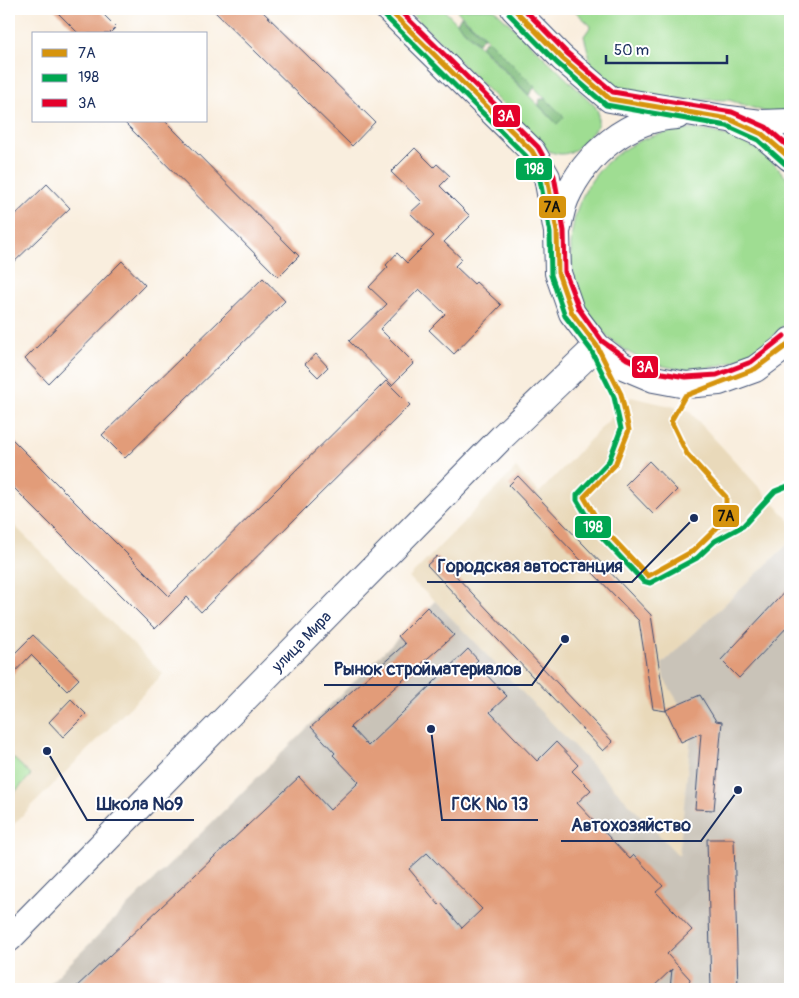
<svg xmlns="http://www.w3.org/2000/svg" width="799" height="998" font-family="Pangolin,sans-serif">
<rect width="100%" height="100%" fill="#fff"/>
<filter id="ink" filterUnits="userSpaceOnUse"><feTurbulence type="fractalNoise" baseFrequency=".02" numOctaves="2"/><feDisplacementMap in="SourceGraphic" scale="10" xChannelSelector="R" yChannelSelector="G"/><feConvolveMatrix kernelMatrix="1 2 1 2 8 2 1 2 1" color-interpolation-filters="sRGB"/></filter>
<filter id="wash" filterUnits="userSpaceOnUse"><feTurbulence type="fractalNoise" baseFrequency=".0096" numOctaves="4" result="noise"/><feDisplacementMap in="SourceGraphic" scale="20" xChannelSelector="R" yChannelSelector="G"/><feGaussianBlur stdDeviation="1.12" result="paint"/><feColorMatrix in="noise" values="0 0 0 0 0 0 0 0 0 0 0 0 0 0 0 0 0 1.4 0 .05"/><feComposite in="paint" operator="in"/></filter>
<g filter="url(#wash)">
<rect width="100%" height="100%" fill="#f9eede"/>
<!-- built -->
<path fill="#e9d9ba" d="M631 397 688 410 790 521V542L662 664 692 724 679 857 435 601 409 578 516 468 539 493Z
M9 520 163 674 9 829Z"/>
<!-- industrial -->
<path fill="#c9c3b8" d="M790 542V989H44L435 601 679 856 692 724 664 679 662 664Z"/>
<!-- green -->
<path fill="#9fdd92" stroke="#5d8678" d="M407 9H443L557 124 563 117 488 40 455 9H494L595 106 598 112V126C584 141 572 162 549 151Z
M573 9H638L643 11 759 12 767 9H790V115L784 118 729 100 634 99 593 71 584 36 591 26Z
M694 129C738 135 764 147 790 183V316C773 343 745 360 714 367 691 372 669 369 647 361 557 328 543 199 626 148 647 135 670 131 694 129Z
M9 754 31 775 9 798Z"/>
<!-- forest -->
<path fill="#7fbc7c" stroke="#4d766d" d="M461 16 484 37 478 43 457 23Z
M488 40 535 87 529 95 481 46 485 41Z
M540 99H546L564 117 557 124 539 105Z"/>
<g id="blocks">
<!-- building -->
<path fill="#e29c79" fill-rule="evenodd" d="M54 9H98L116 27 109 34H79Z
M212 9H260L375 122 352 146Z
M123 121H165L299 256 278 277Z
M415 148 434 167 437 164 450 176 440 186 470 216 444 242 462 259 455 266 474 284 476 282 501 305 454 354 429 330 445 314 419 289 380 329 414 363 392 385 349 341 387 304 369 287 388 267 386 265 397 253 407 263 434 236 410 213 422 202 391 172Z
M47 184 70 208 9 267V221Z
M122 261 145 285 48 383 25 359Z
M263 278 285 301 125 458 102 435Z
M316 354 328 367 318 377 305 364Z
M386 381 410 405 201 612 187 597 155 629 9 483V436L169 596Z
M649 461 677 490 653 514 625 485Z
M518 476 651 615 666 711 653 709 639 621 509 485Z
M437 556 613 742 603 751 427 565Z
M790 586V624L739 678 721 660Z
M427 607 454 635 350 727 368 746 468 649 478 660 475 663 507 696 490 712 537 761 556 742 578 765 572 771 591 790 577 803 630 859 634 855 663 886 656 892 692 930 667 954 690 979 688 989H670L672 969 651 989H74L299 777 330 810 359 782 333 755 335 753 311 727 405 644 398 636ZM427 853 482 909 462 928 441 903 439 905 409 869Z
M33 635 79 679 67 691 31 655 9 678V659Z
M700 695 716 721 722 722 714 810 695 809 701 733 681 742 666 710Z
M71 699 86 714 63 737 49 722Z
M707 839H734L738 989H711Z"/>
</g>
</g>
<g filter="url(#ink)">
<use href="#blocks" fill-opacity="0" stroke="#3c4c71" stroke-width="1"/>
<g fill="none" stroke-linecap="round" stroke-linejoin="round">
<defs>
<path id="secondary" d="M388 9 532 151 547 177 557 232 558 273 572 313 597 346 623 366 654 379 686 385 719 382 755 369 786 346 790 341
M514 9 562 58 610 99 729 119 761 123 790 122
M739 124 762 134 790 158
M558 228C560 218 562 207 566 198 586 154 628 118 677 116
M9 939 502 437 597 346"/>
</defs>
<!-- secondary casing -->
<use href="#secondary" stroke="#3c4c71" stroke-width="28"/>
<!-- secondary -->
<use href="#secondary" stroke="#fff" stroke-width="26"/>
<defs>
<path id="bus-1" d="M388 9 532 151 547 177 557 232 558 273 572 313 597 346 621 394 629 430 615 465 584 497 601 526 648 576 693 551 726 519V497L687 454 671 421 685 396 755 369 786 346 790 341
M514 9 562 58 610 99 729 119 762 134 790 158"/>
<path id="bus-2" d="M383 14 526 156 540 180 550 233 551 275 565 316 591 350 614 397 621 429 609 461 577 495V500L595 530 643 581 650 583 697 558 715 541 743 526 775 491 790 485
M509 14 557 63 606 105 727 126 758 140 785 164"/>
<path id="bus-3" d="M398 9 538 147 554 176 564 231 565 272 579 309 602 341 627 359 656 372 686 377 717 375 751 362 784 336
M524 9 567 53 613 92 732 112 766 127 790 148"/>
</defs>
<!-- bus-1 casing -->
<use href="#bus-1" stroke="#fff" stroke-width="9"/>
<!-- bus-2 casing -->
<use href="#bus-2" stroke="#fff" stroke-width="9"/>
<!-- bus-3 casing -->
<use href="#bus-3" stroke="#fff" stroke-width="9"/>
<!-- bus-1 -->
<use href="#bus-1" stroke="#d6940e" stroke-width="5"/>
<!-- bus-2 -->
<use href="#bus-2" stroke="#00a651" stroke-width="5"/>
<!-- bus-3 -->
<use href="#bus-3" stroke="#e4002b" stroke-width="5"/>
</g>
</g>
<g text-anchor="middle" stroke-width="4" stroke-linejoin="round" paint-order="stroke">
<!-- street labels -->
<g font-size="16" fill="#1b2f5e" stroke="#fff">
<text transform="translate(301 641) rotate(-46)" y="6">улица Мира</text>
</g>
</g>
<!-- callouts -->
<path fill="none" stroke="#1b2f5e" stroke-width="2" d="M694 518L632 582H427M565 639L532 685H324M47 751L87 820H194M431 729L442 820H538M738 790L701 841H561"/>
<g fill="#1b2f5e" stroke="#fff" stroke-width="2">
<circle cx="694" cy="518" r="5"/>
<circle cx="565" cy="639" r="5"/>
<circle cx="47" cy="751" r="5"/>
<circle cx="431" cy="729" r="5"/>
<circle cx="738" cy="790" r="5"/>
</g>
<g font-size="18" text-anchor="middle" font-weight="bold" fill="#1b2f5e" stroke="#fff" stroke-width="4" stroke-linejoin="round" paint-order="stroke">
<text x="530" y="572">Городская автостанция</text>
<text x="428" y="675">Рынок стройматериалов</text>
<text x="140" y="810">Школа №9</text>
<text x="490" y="810">ГСК № 13</text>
<text x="631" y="831">Автохозяйство</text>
</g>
<g stroke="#fff" stroke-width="2">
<rect x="492" y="104" width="29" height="24" rx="5" fill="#e4002b"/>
<rect x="515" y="157" width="38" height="24" rx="5" fill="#00a651"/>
<rect x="538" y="195" width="29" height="24" rx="5" fill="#d6940e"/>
<rect x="631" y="355" width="28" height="24" rx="5" fill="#e4002b"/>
<rect x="712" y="504" width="28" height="24" rx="5" fill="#d6940e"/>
<rect x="574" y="515" width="38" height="24" rx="5" fill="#00a651"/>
</g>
<g font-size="14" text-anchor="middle" font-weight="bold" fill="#fff">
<text x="506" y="121">3А</text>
<text x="534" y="174">198</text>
<text x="645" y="372">3А</text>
<text x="593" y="532">198</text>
</g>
<g font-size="14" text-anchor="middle" font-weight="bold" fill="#111">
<text x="552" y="212">7А</text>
<text x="726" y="521">7А</text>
</g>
<!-- margin -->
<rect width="799" height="998" fill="none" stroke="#fff" stroke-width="30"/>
<!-- legend -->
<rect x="32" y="32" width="175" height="90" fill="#ffffff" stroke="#a4acbf"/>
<rect x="42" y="49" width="25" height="8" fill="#d6940e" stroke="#a4acbf"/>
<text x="78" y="58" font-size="15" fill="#1b2f5e">7А</text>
<rect x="42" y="74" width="25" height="8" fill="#00a651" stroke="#a4acbf"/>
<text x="78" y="82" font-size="15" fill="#1b2f5e">198</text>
<rect x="42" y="99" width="25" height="8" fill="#e4002b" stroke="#a4acbf"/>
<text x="78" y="108" font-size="15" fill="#1b2f5e">3А</text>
<!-- scale -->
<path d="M606 55v8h121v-8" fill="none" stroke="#1b2f5e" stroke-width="2.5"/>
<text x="614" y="55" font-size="15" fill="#1b2f5e" stroke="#ffffff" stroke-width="4" paint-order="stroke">50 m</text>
</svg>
